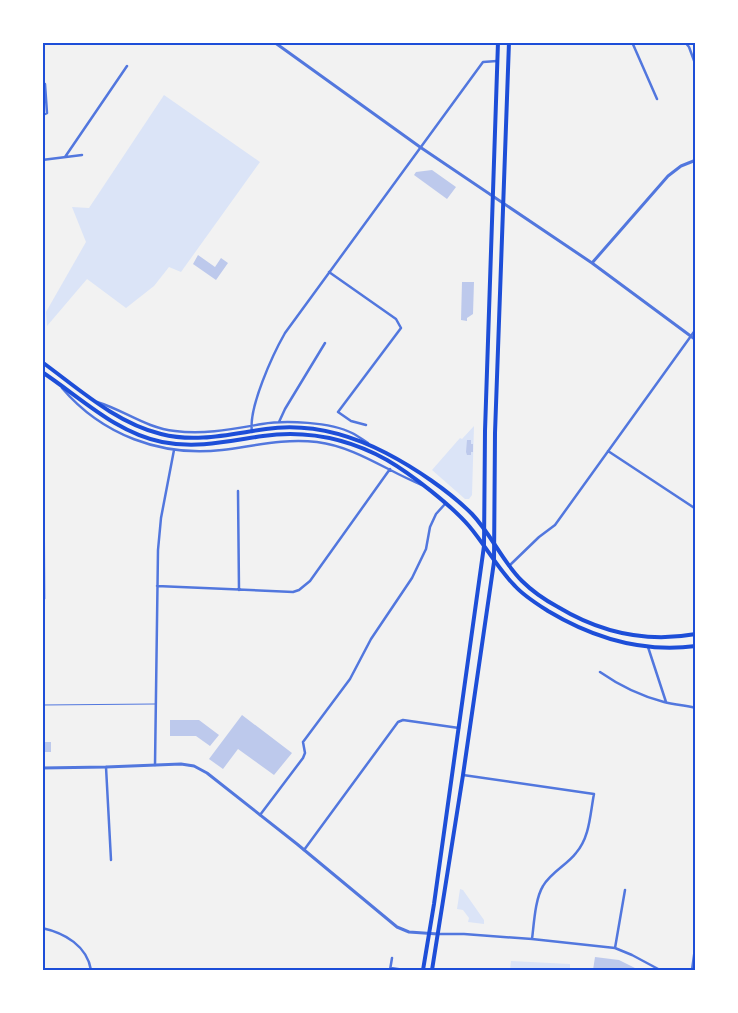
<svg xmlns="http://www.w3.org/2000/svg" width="738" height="1013" font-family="Figtree,sans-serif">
<rect width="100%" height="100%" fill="#f2f2f2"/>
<!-- green -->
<path fill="#dbe4f7" d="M164 95 260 162 181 272 169 267 154 286 126 308 87 279 47 326 46 312 86 242 72 207 89 208Z
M474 426 472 495 469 499H465L432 470 460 438 462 439Z
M460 889 463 890 484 920V924L468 922 469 918 463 910 457 909Z
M511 961 570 964V970H510Z"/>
<!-- building -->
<path fill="#bdc9ec" d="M432 170 456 187 447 199 414 175 416 172Z
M198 255 215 267 221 258 228 263 216 280 193 264Z
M462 282H474L473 314 467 318V321L461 320Z
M467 440H471V444H473V452H471V455H467L466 452Z
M42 540H45L46 599 42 600Z
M242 715 292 753 274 775 238 749 223 769 209 759Z
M170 720H199L219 735 210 746 196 736H170Z
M42 742H51V752H42Z
M595 957 619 960 639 970H593Z"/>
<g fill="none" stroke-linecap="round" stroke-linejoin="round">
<!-- service -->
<path stroke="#5277de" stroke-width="1" d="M42 705 156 704"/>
<!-- minor -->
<path stroke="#5277de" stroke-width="2.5" d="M632 42 657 99
M685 42 689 47 696 66
M42 115 47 113 45 84
M65 157 127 66
M42 160 82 155
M329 272 396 319 401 328 338 412 351 421 366 425
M62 388C102 435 161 457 222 450 254 446 284 438 317 442 356 447 387 471 422 485
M97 402C124 410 146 428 175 431 204 435 233 429 262 424 285 420 331 422 352 433 358 436 363 440 368 443
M279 422 285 409 325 343
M252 432C248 408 273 354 285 333L483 62 497 61
M608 451 696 509
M238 491 239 590
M509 566 539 537 555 525 696 329
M157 586 293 592 299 590 310 581 390 469
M648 647 666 702
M600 672C620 686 641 696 664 702 675 705 685 705 696 708
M155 765 158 550 161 518 174 450
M106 767 111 860
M463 775 594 794C590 814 590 837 576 853 567 865 551 872 543 886 535 899 534 924 532 939
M260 815 303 758 305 753 303 742 350 679 371 639 412 578 426 549 430 527 436 514 445 504
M304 850 398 722 403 720 459 728
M42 928C65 933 87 946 91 970
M438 934H464L532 939 615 948 632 955 660 970
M615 948 625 890
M391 968 404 970
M390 970 392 958
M692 970 696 941"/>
<!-- tertiary -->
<path stroke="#5277de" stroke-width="3" d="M274 42 420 147 592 263 696 340
M592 263 668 176 681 166 696 160
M42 768 106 767 181 764 194 766 207 773 297 844 397 927 409 932 438 934"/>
<!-- secondary -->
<path stroke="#1d4ed8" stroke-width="4" d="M42 362C79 389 116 423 161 434 196 443 230 434 266 429 307 423 349 434 386 453 415 468 449 491 472 514 491 534 502 561 522 581 532 591 545 600 558 607 601 633 646 643 696 634
M42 372C80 397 116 433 162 442 197 449 229 441 263 436 306 430 349 439 387 460 411 474 451 505 469 526 486 546 497 568 515 586 524 596 537 604 548 611 593 638 643 653 696 646"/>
<!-- primary -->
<path stroke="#1d4ed8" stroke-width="4" d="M423 970 434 904 484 546 485 431 498 42
M432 970 463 775 494 562 495 433 509 42"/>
</g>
<!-- border -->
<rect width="738" height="1013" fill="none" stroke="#ffffff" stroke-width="88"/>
<rect x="44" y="44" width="650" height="925" fill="none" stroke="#1d4ed8" stroke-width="2"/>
</svg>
